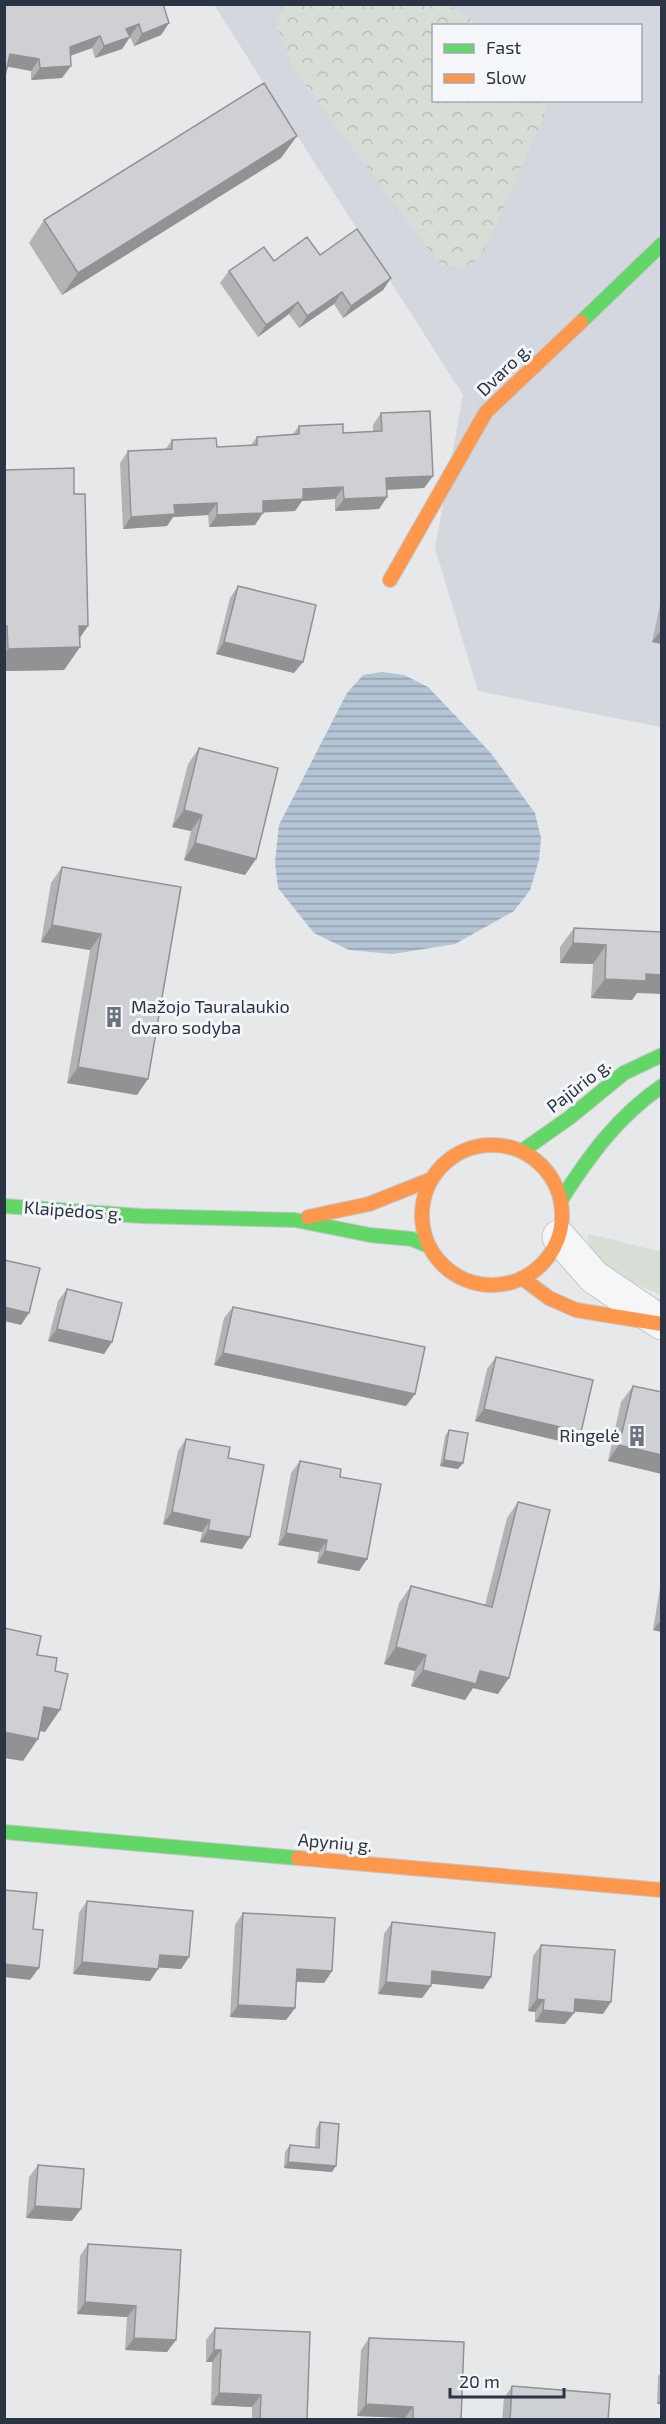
<svg xmlns="http://www.w3.org/2000/svg" width="666" height="2424" font-family="'Exo 2',sans-serif">
<defs>
<pattern id="forest-crowns" width="20" height="18" patternUnits="userSpaceOnUse" patternTransform="scale(1.5)"><rect width="20" height="18" fill="#d6ded6"/><path d="M2 6a3 3 0 1 1 6 0M12 15a3 3 0 1 1 6 0" fill="none" stroke="#b8bfb9"/></pattern>
<pattern id="water-rules" width="6" height="5" patternUnits="userSpaceOnUse" patternTransform="scale(1.5)"><rect width="6" height="5" fill="#b4c4d5"/><path d="M0 2.5h6" fill="none" stroke="#93a0af"/></pattern>
</defs>
<rect width="100%" height="100%" fill="#e6e8ea"/>
<!-- built -->
<path fill="#d4d7dd" fill-rule="evenodd" d="M214 5H661V727L478 691 435 548 463 395ZM434 26H640V100H434Z"/>
<!-- green -->
<path fill="#d6ded6" d="M589 1234 661 1252V1295C635 1284 594 1267 587 1237Z"/>
<!-- forest -->
<path fill="url(#forest-crowns)" d="M282 5H450L479 25 434 26V100L547 101 544 116 485 249C472 269 463 270 440 264L294 70 278 30Z"/>
<!-- water -->
<path fill="url(#water-rules)" d="M382 672 404 675 428 687 490 752 535 813 541 838 539 860 530 890 514 911 455 944 393 954 349 950 314 933 278 888 275 862 279 825 347 693 363 675Z"/>
<g fill="none" stroke-linecap="round" stroke-linejoin="round">
<defs>
<path id="street" d="M559 1237 594 1277 662 1323"/>
<path id="fast" d="M581 322 662 244
M522 1151 569 1118 624 1073 662 1055
M561 1200C589 1156 618 1116 662 1086
M4 1206 141 1216 295 1220 370 1235 412 1239 429 1246
M4 1832 298 1858"/>
<path id="slow" d="M390 580 486 412 581 322
M422 1215a70 70 0 1 1 140 0a70 70 0 1 1-140 0Z
M308 1217 369 1204 432 1179
M522 1278 549 1298 576 1310 662 1324
M298 1858 662 1890"/>
</defs>
<!-- street casing -->
<use href="#street" stroke="#c4c6c8" stroke-width="35"/>
<!-- fast casing -->
<use href="#fast" stroke="#c4c6c8" stroke-width="16"/>
<!-- slow casing -->
<use href="#slow" stroke="#c4c6c8" stroke-width="16"/>
<!-- street -->
<use href="#street" stroke="#f5f6f7" stroke-width="33"/>
<!-- fast -->
<use href="#fast" stroke="#63d668" stroke-width="14"/>
<!-- slow -->
<use href="#slow" stroke="#ff974d" stroke-width="14"/>
</g>
<!-- wall -->
<path fill="#b1b3b5" d="M4 4 169 23 161 35 134 46 130 36 122 49 95 58 92 48 70 56 62 78 31 80V71Z
M281 158 62 295 29 243 44 220Z
M320 255 391 278 383 290 343 318 334 304 299 328 289 314 258 337 220 283 229 271 274 261Z
M381 413 433 476 424 488 387 490V497L379 509 335 511V499L302 501 295 511 263 512 255 525 209 527 208 515 173 517 167 526 123 529 120 463 128 451 165 450 172 440 217 447 251 445 257 437 293 434 299 426 343 433 373 431V425Z
M4 470 80 638V647L64 670 4 671Z
M238 586 294 673 216 654 230 598Z
M662 596V644L652 642Z
M199 748 256 859 245 875 184 860 191 831 172 827 188 764Z
M62 867 181 887 137 1095 67 1083 90 950 41 942 51 883Z
M574 928 662 932 637 993 632 1000 591 998 593 964 560 963V947Z
M67 1289 112 1342 104 1354 48 1341 58 1301Z
M233 1307 415 1394 406 1406 214 1365 224 1318Z
M496 1357 573 1444 475 1421 487 1369Z
M633 1386 662 1392V1474L608 1461 621 1402Z
M449 1430 463 1463 458 1469 440 1466 445 1436Z
M186 1439 228 1458 242 1549 200 1542 202 1532 163 1524 178 1451Z
M300 1461 340 1477 367 1559 359 1571 317 1563 319 1552 278 1545 291 1473Z
M518 1502 498 1694 473 1688 465 1700 411 1686 415 1671 384 1664 399 1603 411 1586 485 1605 507 1518Z
M662 1576V1632L653 1630Z
M87 1901 189 1957 181 1969 159 1967 158 1969 150 1981 73 1974 79 1913Z
M243 1913 332 1971 324 1983 296 1982 295 2008 286 2020 230 2017 235 1925Z
M392 1922 491 1977 483 1989 431 1983V1986L422 1998 378 1994 384 1934Z
M541 1945 603 2014 574 2011 565 2024 535 2022V2012L528 2011 533 1956Z
M320 2122 332 2172 284 2168 285 2152 290 2145 315 2147 316 2129Z
M38 2165 72 2221 26 2218 29 2177Z
M88 2244 181 2250 167 2352 125 2350 127 2317 77 2314 80 2256Z
M215 2328 307 2420H252V2407L211 2405 212 2362H206V2340Z
M369 2338 461 2420H405V2418L357 2416 361 2350Z
M662 2372V2404H657L658 2376Z
M512 2386 608 2420H502L504 2398Z"/>
<!-- shaded-wall -->
<path fill="#909294" d="M169 23 161 35 134 46 142 34Z
M139 24 130 36 118 41 126 29Z
M100 36 92 48 61 59 70 47Z
M130 37 122 49 95 58 104 46Z
M10 54 39 59 31 71 4 66Z
M71 66 62 78 31 80 40 68Z
M297 136 281 158 62 295 78 273Z
M391 278 383 290 343 318 351 306Z
M342 292 334 304 299 328 307 316Z
M298 302 289 314 258 337 266 325Z
M433 476 424 488 378 490 386 478Z
M343 487 335 499 302 501 295 511 254 513 263 501 303 489Z
M387 497 379 509 335 511 344 499Z
M217 503 208 515 173 517 167 526 123 529 131 517 174 505Z
M263 513 255 525 209 527 217 515Z
M79 626H88L73 648 80 647 64 670 4 671V654L8 649Z
M662 629V644L652 642Z
M224 642 303 662 294 673 216 654Z
M184 810 202 815 191 831 172 827Z
M195 843 256 859 245 875 184 860Z
M52 925 101 934 90 950 41 942Z
M573 943 606 945 593 964 560 963Z
M646 974 662 975V994L637 993 632 1000 591 998 605 979Z
M78 1067 148 1079 137 1095 67 1083Z
M4 1307 29 1313 21 1325 4 1321Z
M57 1329 112 1342 104 1354 48 1341Z
M223 1353 415 1394 406 1406 214 1365Z
M484 1409 581 1432 573 1444 475 1421Z
M619 1445 662 1455V1474L608 1461Z
M444 1460 463 1463 458 1469 440 1466Z
M172 1512 210 1520 202 1532 163 1524Z
M208 1530 250 1537 242 1549 200 1542Z
M286 1533 327 1540 319 1552 278 1545Z
M325 1551 367 1559 359 1571 317 1563Z
M662 1619V1632L653 1630Z
M396 1647 426 1655 415 1671 384 1664Z
M423 1670 480 1671 509 1678 498 1694 473 1688 465 1700 411 1686Z
M44 1707 60 1710 45 1732 28 1729Z
M4 1732 38 1739 23 1761 4 1758Z
M160 1955 189 1957 181 1969 151 1967Z
M82 1962 158 1969 150 1981 73 1974Z
M4 1964 39 1968 30 1980 4 1977Z
M297 1969 332 1971 324 1983 288 1981Z
M432 1971 491 1977 483 1989 424 1983Z
M386 1982 431 1986 422 1998 378 1994Z
M537 1999 544 2000 535 2012 528 2011Z
M575 1999 611 2002 603 2014 567 2011Z
M238 2005 295 2008 286 2020 230 2017Z
M543 2010 574 2013 565 2024 535 2022Z
M288 2162 336 2166 332 2172 284 2168Z
M35 2206 81 2209 72 2221 26 2218Z
M85 2302 136 2306 127 2317 77 2314Z
M134 2338 176 2340 167 2352 125 2350Z
M214 2350H221L212 2362H206Z
M219 2393 261 2395 252 2407 211 2405Z
M662 2398V2404H657Z
M366 2404 413 2407 405 2418 357 2416Z"/>
<!-- building -->
<path fill="#ced0d3" stroke="#909294" stroke-width="1.5" d="M4 4H163L169 23 142 34 139 24 126 29 130 37 104 46 100 36 70 47 71 66 40 68 39 59 10 54 5 76Z
M264 83 297 136 78 273 44 220Z
M357 229 391 278 351 306 342 292 307 316 298 302 266 325 229 271 264 247 274 261 307 237 320 255Z
M430 411 433 476 386 478 387 497 344 499 343 487 303 489V499L263 501V513L217 515V503L174 505 175 514 131 517 128 451 172 449V440L216 438 217 447 257 445V437L299 434V426L343 424V433L382 431 381 413Z
M74 468V494H85L88 626H79L80 647 8 649 7 626H4V470Z
M238 586 316 605 303 662 224 642Z
M199 748 278 768 256 859 195 843 202 815 184 810Z
M62 867 181 887 148 1079 78 1067 101 934 52 925Z
M574 928 662 932V975L646 974V981L605 979 606 945 573 943Z
M4 1260 40 1268 29 1313 4 1307Z
M67 1289 122 1303 112 1342 57 1329Z
M233 1307 425 1347 415 1394 223 1353Z
M496 1357 593 1380 581 1432 484 1409Z
M633 1386 662 1392V1455L619 1445Z
M449 1430 468 1433 463 1463 444 1460Z
M186 1439 230 1447 228 1458 264 1465 250 1537 208 1530 210 1520 172 1512Z
M300 1461 341 1469 340 1477 381 1484 367 1559 325 1551 327 1540 286 1533Z
M518 1502 550 1510 509 1678 480 1671 476 1684 423 1670 426 1655 396 1647 411 1586 492 1607Z
M4 1628 41 1636 37 1655 57 1658 55 1671 68 1674 60 1710 44 1707 38 1739 4 1732Z
M4 1890 37 1893 33 1929 43 1930 39 1968 4 1964Z
M87 1901 193 1911 189 1957 160 1955 158 1969 82 1962Z
M243 1913 335 1918 332 1971 297 1969 295 2008 238 2005Z
M392 1922 495 1933 491 1977 432 1971 431 1986 386 1982Z
M541 1945 615 1950 611 2002 575 1999 574 2013 543 2010 544 2000 537 1999Z
M320 2122 339 2124 336 2166 288 2162 290 2145 319 2148Z
M38 2165 84 2169 81 2209 35 2206Z
M88 2244 181 2250 176 2340 134 2338 136 2306 85 2302Z
M215 2328 310 2332 307 2420H260L261 2395 219 2393 221 2350H214Z
M369 2338 464 2342 461 2420H413V2407L366 2404Z
M512 2386 610 2394 608 2420H510Z"/>
<!-- icons -->
<defs>
<symbol id="building-bare" viewBox="-9 -9 18 18"><path d="M-4-6H4V6H1V3H-1V6H-4ZM-2.5-4.3h1.7v1.8h-1.7ZM.8-4.3h1.7v1.8H.8ZM-2.5-1h1.7V.8h-1.7ZM.8-1h1.7V.8H.8Z" fill="#6c737f" stroke="#f4f6f9" stroke-width="2.5" paint-order="stroke"/></symbol>
</defs>
<g fill-rule="evenodd">
<use href="#building-bare" x="99" y="1002" width="30" height="30"/>
<use href="#building-bare" x="622" y="1421" width="30" height="30"/>
</g>
<g text-anchor="middle" stroke-width="6" stroke-linejoin="round" paint-order="stroke">
<!-- street labels -->
<g font-size="18" fill="#2b3445" stroke="#f4f6f9">
<text transform="translate(504 370) rotate(-44)" y="6">Dvaro g.</text>
<text transform="translate(579 1086) rotate(-38)" y="6">Pajūrio g.</text>
<text transform="translate(73 1211) rotate(4)" y="6">Klaipėdos g.</text>
<text transform="translate(335 1843) rotate(5)" y="6">Apynių g.</text>
</g>
<!-- poi labels -->
<g font-size="18" fill="#2b3445" stroke="#f4f6f9" text-anchor="start">
<text x="131" y="1013">Mažojo Tauralaukio<tspan x="131" dy="21">dvaro sodyba</tspan></text>
<text x="620" y="1442" text-anchor="end">Ringelė</text>
</g>
</g>
<!-- border -->
<rect width="666" height="2424" fill="none" stroke="#2b3445" stroke-width="12"/>
<!-- legend -->
<rect x="432" y="24" width="210" height="78" fill="#f4f6f9" stroke="#a4a8b1" stroke-width="1.5"/>
<rect x="444" y="44" width="30" height="9" fill="#63d668" stroke="#a4a8b1" stroke-width="1.5"/>
<text x="486" y="54" font-size="18" fill="#2b3445">Fast</text>
<rect x="444" y="74" width="30" height="9" fill="#ff974d" stroke="#a4a8b1" stroke-width="1.5"/>
<text x="486" y="84" font-size="18" fill="#2b3445">Slow</text>
<!-- scale -->
<path d="M450 2388v9h114v-9" fill="none" stroke="#2b3445" stroke-width="3"/>
<text x="459" y="2388" font-size="18" fill="#2b3445" stroke="#f4f6f9" stroke-width="4.5" paint-order="stroke">20 m</text>
</svg>
